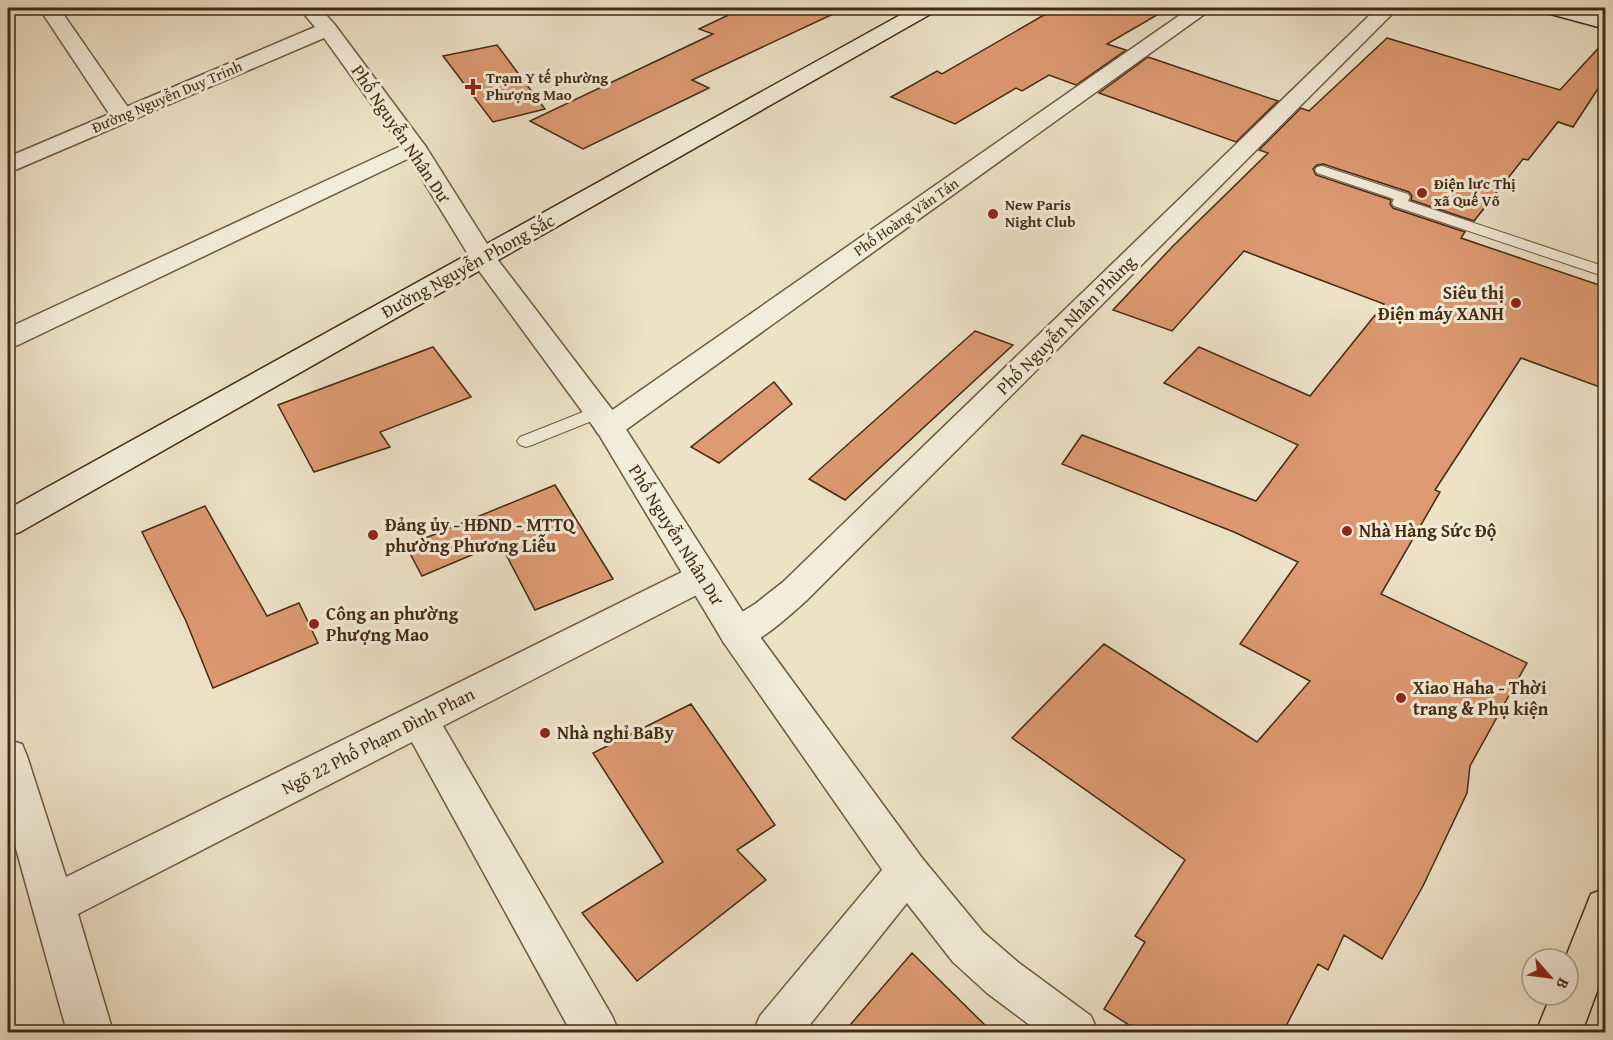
<svg xmlns="http://www.w3.org/2000/svg" width="1613" height="1040" font-family="'Gentium Book Plus',serif">
<rect width="100%" height="100%" fill="#ede2c6"/>
<filter id="stains"><feTurbulence type="fractalNoise" baseFrequency=".00333" numOctaves="4"/><feColorMatrix values="0 0 0 0 .2 0 0 0 0 .09 0 0 0 0 .02 0 0 0 .5 -.17"/></filter>
<radialGradient id="worn" r=".72"><stop offset=".6" stop-color="#630" stop-opacity="0"/><stop offset="1" stop-color="#630" stop-opacity=".3"/></radialGradient>
<!-- building -->
<path fill="#dd9971" stroke="#432a11" stroke-width="1.5" d="M743 8H846L692 80 709 88 583 149 530 121 713 34 699 29Z
M1056 8H1169L1107 44 1126 50 1076 85 1049 75 1022 91 1016 88 955 124 891 97 937 71 942 74Z
M1387 38 1560 90 1605 41V78L1573 127 1558 122 1528 160 1523 159 1474 221 1411 200 1412 196 1409 192 1323 164 1317 165 1313 169 1316 175 1391 200 1390 204 1393 208 1465 232 1461 238 1605 287V389L1521 358 1435 490 1440 492 1381 594 1527 663 1470 766 1467 793 1423 886 1382 959 1344 935 1328 970 1318 964 1283 1032H1140L1104 1009 1145 942 1135 936 1185 860 1012 738 1104 644 1257 742 1310 681 1240 644 1298 562 1234 532 1062 464 1082 435 1256 501 1298 445 1164 383 1199 347 1310 396 1384 304 1244 251 1172 331 1113 310 1173 246 1268 153 1259 150 1301 108 1309 111Z
M497 45 545 109 493 122 443 56Z
M1148 57 1278 101 1236 142 1099 93Z
M975 331 1013 345 845 500 809 479Z
M433 347 471 397 380 432 390 447 314 472 278 405Z
M774 382 792 404 719 463 691 447Z
M555 485 613 579 535 610 500 543 422 576 406 546Z
M205 506 267 616 299 603 318 643 213 688 186 621 142 532Z
M691 704 775 825 737 850 766 880 637 981 582 913 663 862 593 753Z
M912 953 992 1032H844Z"/>
<g fill="none" stroke-linecap="round" stroke-linejoin="round">
<defs>
<path id="service" d="M1322 166 1408 194 1410 197 1408 201 1606 267V277L1394 206 1392 203 1394 199 1317 173 1315 170 1317 167Z
M598 406 604 408 607 412 604 416 532 445 526 447 520 445 517 441 520 437Z"/>
<path id="minor" d="M39 8H59L134 116 130 121 122 123 114 121Z
M1190 8H1213L620 434 609 437 598 434 594 427 598 420Z
M1377 8H1398L807 600C791 614 759 645 738 647 734 647 729 644 724 643L719 633 724 623 755 604 783 582Z
M414 140 422 142 426 147 422 152 18 345 8 348V328Z
M702 564 714 568 719 577 714 586 443 726 612 1016 619 1032H571L412 742 78 914 113 1032H67L8 820V740L22 744 27 756 66 877 690 568Z
M907 852 922 858 928 871 922 884 804 1032H753L760 1016 892 858Z"/>
<path id="tertiary" d="M299 8H320L335 25 426 147 494 255 620 420 750 623 922 858 983 932 1019 963 1091 1016 1098 1032H1039L987 993 953 962 892 884 724 643 598 433 474 264 403 148 324 38 8 173V157L315 27Z"/>
<path id="secondary" d="M913 8H937L934 12 20 532 8 536V509Z
M1540 8H1572L1606 17V29L1543 12Z"/>
<path id="trunk" d="M1606 888V967L1582 1032H1536L1551 995H1568V959H1565L1591 894Z"/>
</defs>
<!-- service casing -->
<use href="#service" stroke="#6e583e" stroke-width="2"/>
<!-- minor casing -->
<use href="#minor" stroke="#6e583e" stroke-width="3"/>
<!-- tertiary casing -->
<use href="#tertiary" stroke="#6e583e" stroke-width="3"/>
<!-- secondary casing -->
<use href="#secondary" stroke="#432a11" stroke-width="3"/>
<!-- trunk casing -->
<use href="#trunk" stroke="#432a11" stroke-width="3"/>
<!-- service -->
<use href="#service" fill="#f3ecda" fill-rule="evenodd"/>
<!-- minor -->
<use href="#minor" fill="#f3ecda" fill-rule="evenodd"/>
<!-- tertiary -->
<use href="#tertiary" fill="#f3ecda" fill-rule="evenodd"/>
<!-- secondary -->
<use href="#secondary" fill="#f3ecda" fill-rule="evenodd"/>
<!-- trunk -->
<use href="#trunk" fill="#ede2c6" fill-rule="evenodd"/>
</g>
<!-- markers -->
<g fill="#8f2418" stroke="#f3ecda" stroke-width="2">
<path d="M470 78h6v6h6v6h-6v6h-6v-6h-6v-6h6z"/>
<circle cx="1422" cy="193" r="6"/>
<circle cx="993" cy="214" r="6"/>
<circle cx="1516" cy="303" r="6"/>
<circle cx="1347" cy="531" r="6"/>
<circle cx="373" cy="535" r="6"/>
<circle cx="314" cy="624" r="6"/>
<circle cx="1401" cy="698" r="6"/>
<circle cx="545" cy="733" r="6"/>
</g>
<g text-anchor="middle" stroke-width="6" stroke-linejoin="round" paint-order="stroke">
<!-- far-poi labels -->
<g font-size="15" font-weight="bold" fill="#432a11" stroke="#f3ecda" text-anchor="start">
<text x="486" y="83">Trạm Y tế phường<tspan x="486" dy="17">Phượng Mao</tspan></text>
<text x="1434" y="189">Điện lực Thị<tspan x="1434" dy="17">xã Quế Võ</tspan></text>
<text x="1005" y="210">New Paris<tspan x="1005" dy="17">Night Club</tspan></text>
</g>
<!-- far-street labels -->
<g font-size="15" fill="#432a11" stroke="#f3ecda">
<text transform="translate(167 97) rotate(-23)" y="5">Đường Nguyễn Duy Trinh</text>
<text transform="translate(906 217) rotate(-35)" y="5">Phố Hoàng Văn Tán</text>
</g>
<!-- street labels -->
<g font-size="18" fill="#432a11" stroke="#f3ecda">
<text transform="translate(401 134) rotate(56)" y="6">Phố Nguyễn Nhân Dư</text>
<text transform="translate(468 266) rotate(-29)" y="6">Đường Nguyễn Phong Sắc</text>
<text transform="translate(1066 325) rotate(-45)" y="6">Phố Nguyễn Nhân Phùng</text>
<text transform="translate(676 535) rotate(58)" y="6">Phố Nguyễn Nhân Dư</text>
<text transform="translate(378 741) rotate(-27)" y="6">Ngõ 22 Phố Phạm Đình Phan</text>
</g>
<!-- poi labels -->
<g font-size="18" font-weight="bold" fill="#432a11" stroke="#f3ecda" text-anchor="start">
<text x="1504" y="299" text-anchor="end">Siêu thị<tspan x="1504" dy="21">Điện máy XANH</tspan></text>
<text x="385" y="531">Đảng ủy - HĐND - MTTQ<tspan x="385" dy="21">phường Phương Liễu</tspan></text>
<text x="1359" y="537">Nhà Hàng Sức Độ</text>
<text x="326" y="620">Công an phường<tspan x="326" dy="21">Phượng Mao</tspan></text>
<text x="1413" y="694">Xiao Haha - Thời<tspan x="1413" dy="21">trang &amp; Phụ kiện</tspan></text>
<text x="557" y="739">Nhà nghỉ BaBy</text>
</g>
</g>
<!-- margin -->
<rect width="1613" height="1040" fill="none" stroke="#ede2c6" stroke-width="30"/>
<rect x="9" y="9" width="1595" height="1022" fill="none" stroke="#432a11" stroke-width="3"/>
<rect x="15" y="15" width="1583" height="1010" fill="none" stroke="#432a11" stroke-width="1.5"/>
<!-- north arrow -->
<g transform="translate(1550 977) rotate(118)"><circle r="28" fill="#f3ecda" stroke="#ad9e8a" stroke-width="1.5"/>
<path d="M0-4.5L10 22L0 15L-10 22Z" fill="#8f2418"/>
<text y="-9" font-size="16" font-weight="bold" text-anchor="middle" fill="#432a11">B</text>
</g>
<rect width="100%" height="100%" filter="url(#stains)"/>
<rect width="100%" height="100%" fill="url(#worn)"/>
</svg>
